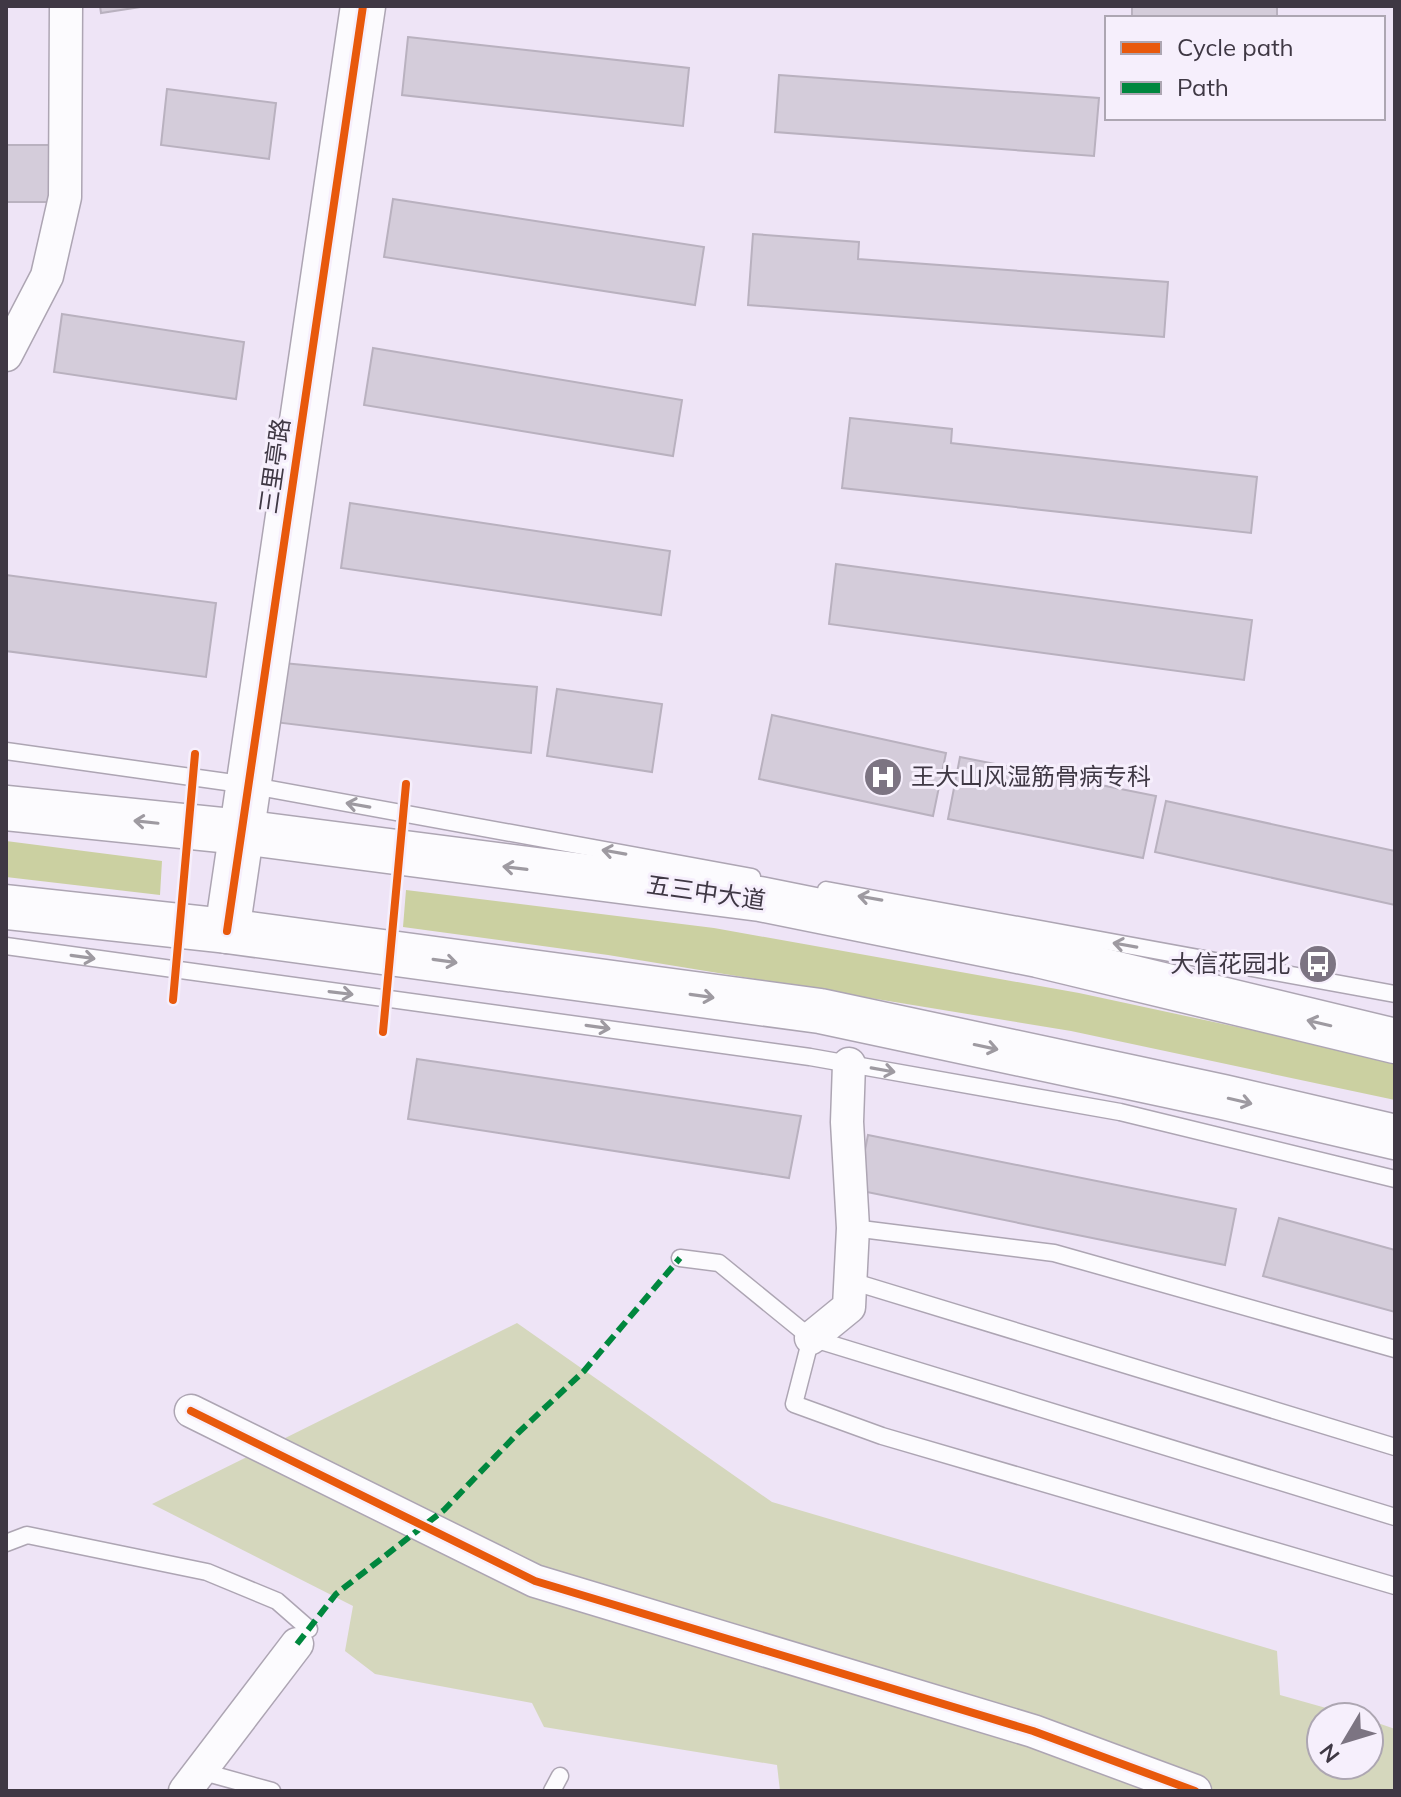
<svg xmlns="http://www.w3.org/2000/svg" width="1401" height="1797" font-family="Mulish,'Noto Sans SC',sans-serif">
<rect width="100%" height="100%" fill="#eee4f6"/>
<!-- green -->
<path fill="#d5d7bd" d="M517 1323 772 1502 1277 1651 1280 1695 1358 1717H1321V1765H1369V1720L1395 1729V1791H780L777 1765 544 1727 532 1703 375 1674 345 1651 353 1606 152 1504Z"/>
<!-- forest -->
<path fill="#cbd0a1" d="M6 841 162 861 160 895 6 877Z
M406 890 714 928 1079 993 1395 1061V1100L1071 1031 608 955 403 927Z"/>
<!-- building -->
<path fill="#d4ccda" stroke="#b9b1bf" stroke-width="2" d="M100 6H147L101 13Z
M1132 6H1277V18H1132Z
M408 37 689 68 683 126 402 95Z
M779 75 1099 98 1094 156 775 132Z
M167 89 276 103 269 159 161 145Z
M6 145H52V202H6Z
M393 199 704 247 695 305 384 257Z
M753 234 859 242 858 259 1168 282 1164 337 748 305Z
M62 314 244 342 236 399 54 372Z
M373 348 682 400 673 456 364 405Z
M850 418 952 429 951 443 1257 477 1251 533 842 488Z
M350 503 670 551 661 615 341 568Z
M836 564 1252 620 1244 680 829 624Z
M6 575 216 603 206 677 6 651Z
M283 663 537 687 531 753 274 722Z
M557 689 662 704 652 772 547 756Z
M772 715 946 753 933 816 759 779Z
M960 757 1156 796 1143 858 948 819Z
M1166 801 1395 851V905L1155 852Z
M417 1059 801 1116 789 1178 408 1119Z
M868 1135 1236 1209 1225 1265 857 1190Z
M1279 1218 1395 1250V1312L1263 1276Z"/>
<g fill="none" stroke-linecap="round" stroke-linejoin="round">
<defs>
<path id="lane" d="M6 751 248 785 752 877
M826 890 1395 994
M6 946 810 1057 1120 1112 1395 1179
M853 1228 1054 1253 1395 1349
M680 1258 719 1263 811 1338 1395 1517
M851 1281 1395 1447
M811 1338 794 1404 882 1436 1395 1586
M6 1543 27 1535 207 1572 277 1601 309 1629
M200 1771 272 1791
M552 1791 560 1776"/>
<path id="street" d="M6 355 47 276 65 197 66 6
M811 1338 849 1307 853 1228 847 1122 849 1064
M191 1411 535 1581 1033 1731 1195 1791
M185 1791 297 1644"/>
<path id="secondary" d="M227 931 363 6"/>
<path id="primary" d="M6 808 241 832 760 899 1038 955 1395 1041
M6 907 227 931 820 1011 1223 1097 1395 1137"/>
</defs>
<!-- lane casing -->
<use href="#lane" stroke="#ada5b3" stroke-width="19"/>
<!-- street casing -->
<use href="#street" stroke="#ada5b3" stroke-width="35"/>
<!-- secondary casing -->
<use href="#secondary" stroke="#ada5b3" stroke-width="47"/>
<!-- primary casing -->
<use href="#primary" stroke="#ada5b3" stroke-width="47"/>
<!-- lane -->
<use href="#lane" stroke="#fcfbfe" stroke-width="16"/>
<!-- street -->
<use href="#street" stroke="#fcfbfe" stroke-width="32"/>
<!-- secondary -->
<use href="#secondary" stroke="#fcfbfe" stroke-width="44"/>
<!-- primary -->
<use href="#primary" stroke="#fcfbfe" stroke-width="44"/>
<!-- quiet -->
<path stroke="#00873e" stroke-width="6" stroke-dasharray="12 6" stroke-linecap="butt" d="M297 1644 336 1594 444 1510 518 1433 584 1371 680 1258"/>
<defs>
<path id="cycleway" d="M227 931 363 6
M173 1000 195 754
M383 1032 406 784
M191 1411 535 1581 1033 1731 1195 1791"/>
</defs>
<!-- cycleway casing -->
<use href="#cycleway" stroke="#f6effc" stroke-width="13"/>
<!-- cycleway -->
<use href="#cycleway" stroke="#e8590c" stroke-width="8"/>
</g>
<!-- one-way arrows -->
<defs><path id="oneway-shaft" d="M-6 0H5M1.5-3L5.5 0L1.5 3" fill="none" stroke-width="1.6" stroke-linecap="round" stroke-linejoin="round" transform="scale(2)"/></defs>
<g stroke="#9e9aa1">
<use href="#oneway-shaft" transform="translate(358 805) rotate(-170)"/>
<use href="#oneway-shaft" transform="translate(146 822) rotate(-174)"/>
<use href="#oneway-shaft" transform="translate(614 852) rotate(-170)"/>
<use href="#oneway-shaft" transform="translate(515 868) rotate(-173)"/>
<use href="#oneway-shaft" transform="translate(870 898) rotate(-170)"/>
<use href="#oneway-shaft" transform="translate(1125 945) rotate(-170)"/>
<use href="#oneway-shaft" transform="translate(83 957) rotate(8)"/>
<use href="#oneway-shaft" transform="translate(445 961) rotate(8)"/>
<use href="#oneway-shaft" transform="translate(341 993) rotate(7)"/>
<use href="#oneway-shaft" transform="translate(702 996) rotate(8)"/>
<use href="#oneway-shaft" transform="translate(1319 1023) rotate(-167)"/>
<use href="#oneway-shaft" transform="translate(598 1027) rotate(8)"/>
<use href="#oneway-shaft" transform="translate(986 1047) rotate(12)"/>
<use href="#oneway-shaft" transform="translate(883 1070) rotate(10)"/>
<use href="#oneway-shaft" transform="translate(1240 1101) rotate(13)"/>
</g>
<!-- icons -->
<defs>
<symbol id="hospital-disc" viewBox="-11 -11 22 22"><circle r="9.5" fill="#7c7482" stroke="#f6effc"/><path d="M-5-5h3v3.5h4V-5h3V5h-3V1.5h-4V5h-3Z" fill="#fff"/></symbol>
<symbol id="bus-disc" viewBox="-11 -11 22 22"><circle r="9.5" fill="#7c7482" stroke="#f6effc"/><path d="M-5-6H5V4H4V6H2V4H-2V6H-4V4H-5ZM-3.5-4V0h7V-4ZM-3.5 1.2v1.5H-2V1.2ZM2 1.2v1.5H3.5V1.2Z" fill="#fff"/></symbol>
</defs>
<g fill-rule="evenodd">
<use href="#hospital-disc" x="861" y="755" width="44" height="44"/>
<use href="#bus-disc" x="1296" y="942" width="44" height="44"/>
</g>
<g text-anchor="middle" stroke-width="6" stroke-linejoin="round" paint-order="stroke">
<!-- street labels -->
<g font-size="24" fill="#3f3844" stroke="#f6effc">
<text transform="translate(275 466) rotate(-82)" y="8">三里亭路</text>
<text transform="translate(706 893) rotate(8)" y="8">五三中大道</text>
</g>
<!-- poi labels -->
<g font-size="24" fill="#3f3844" stroke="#f6effc" text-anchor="start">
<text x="911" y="785">王大山风湿筋骨病专科</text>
<text x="1290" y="972" text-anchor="end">大信花园北</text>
</g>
</g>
<!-- border -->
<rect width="1401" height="1797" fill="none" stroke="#3f3844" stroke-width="16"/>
<!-- legend -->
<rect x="1105" y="16" width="280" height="104" fill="#f6effc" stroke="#ada6b2" stroke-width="2"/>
<rect x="1121" y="42" width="40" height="12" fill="#e8590c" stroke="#ada6b2" stroke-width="2"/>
<text x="1177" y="56" font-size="24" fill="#3f3844">Cycle path</text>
<rect x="1121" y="82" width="40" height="12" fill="#00873e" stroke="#ada6b2" stroke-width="2"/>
<text x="1177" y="96" font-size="24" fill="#3f3844">Path</text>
<!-- north arrow -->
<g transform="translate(1345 1741) rotate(232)"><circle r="38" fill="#f6effc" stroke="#ada6b2" stroke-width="2"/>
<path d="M0-6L14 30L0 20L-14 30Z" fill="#7c7482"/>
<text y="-12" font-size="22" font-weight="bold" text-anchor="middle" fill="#3f3844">N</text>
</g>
</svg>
